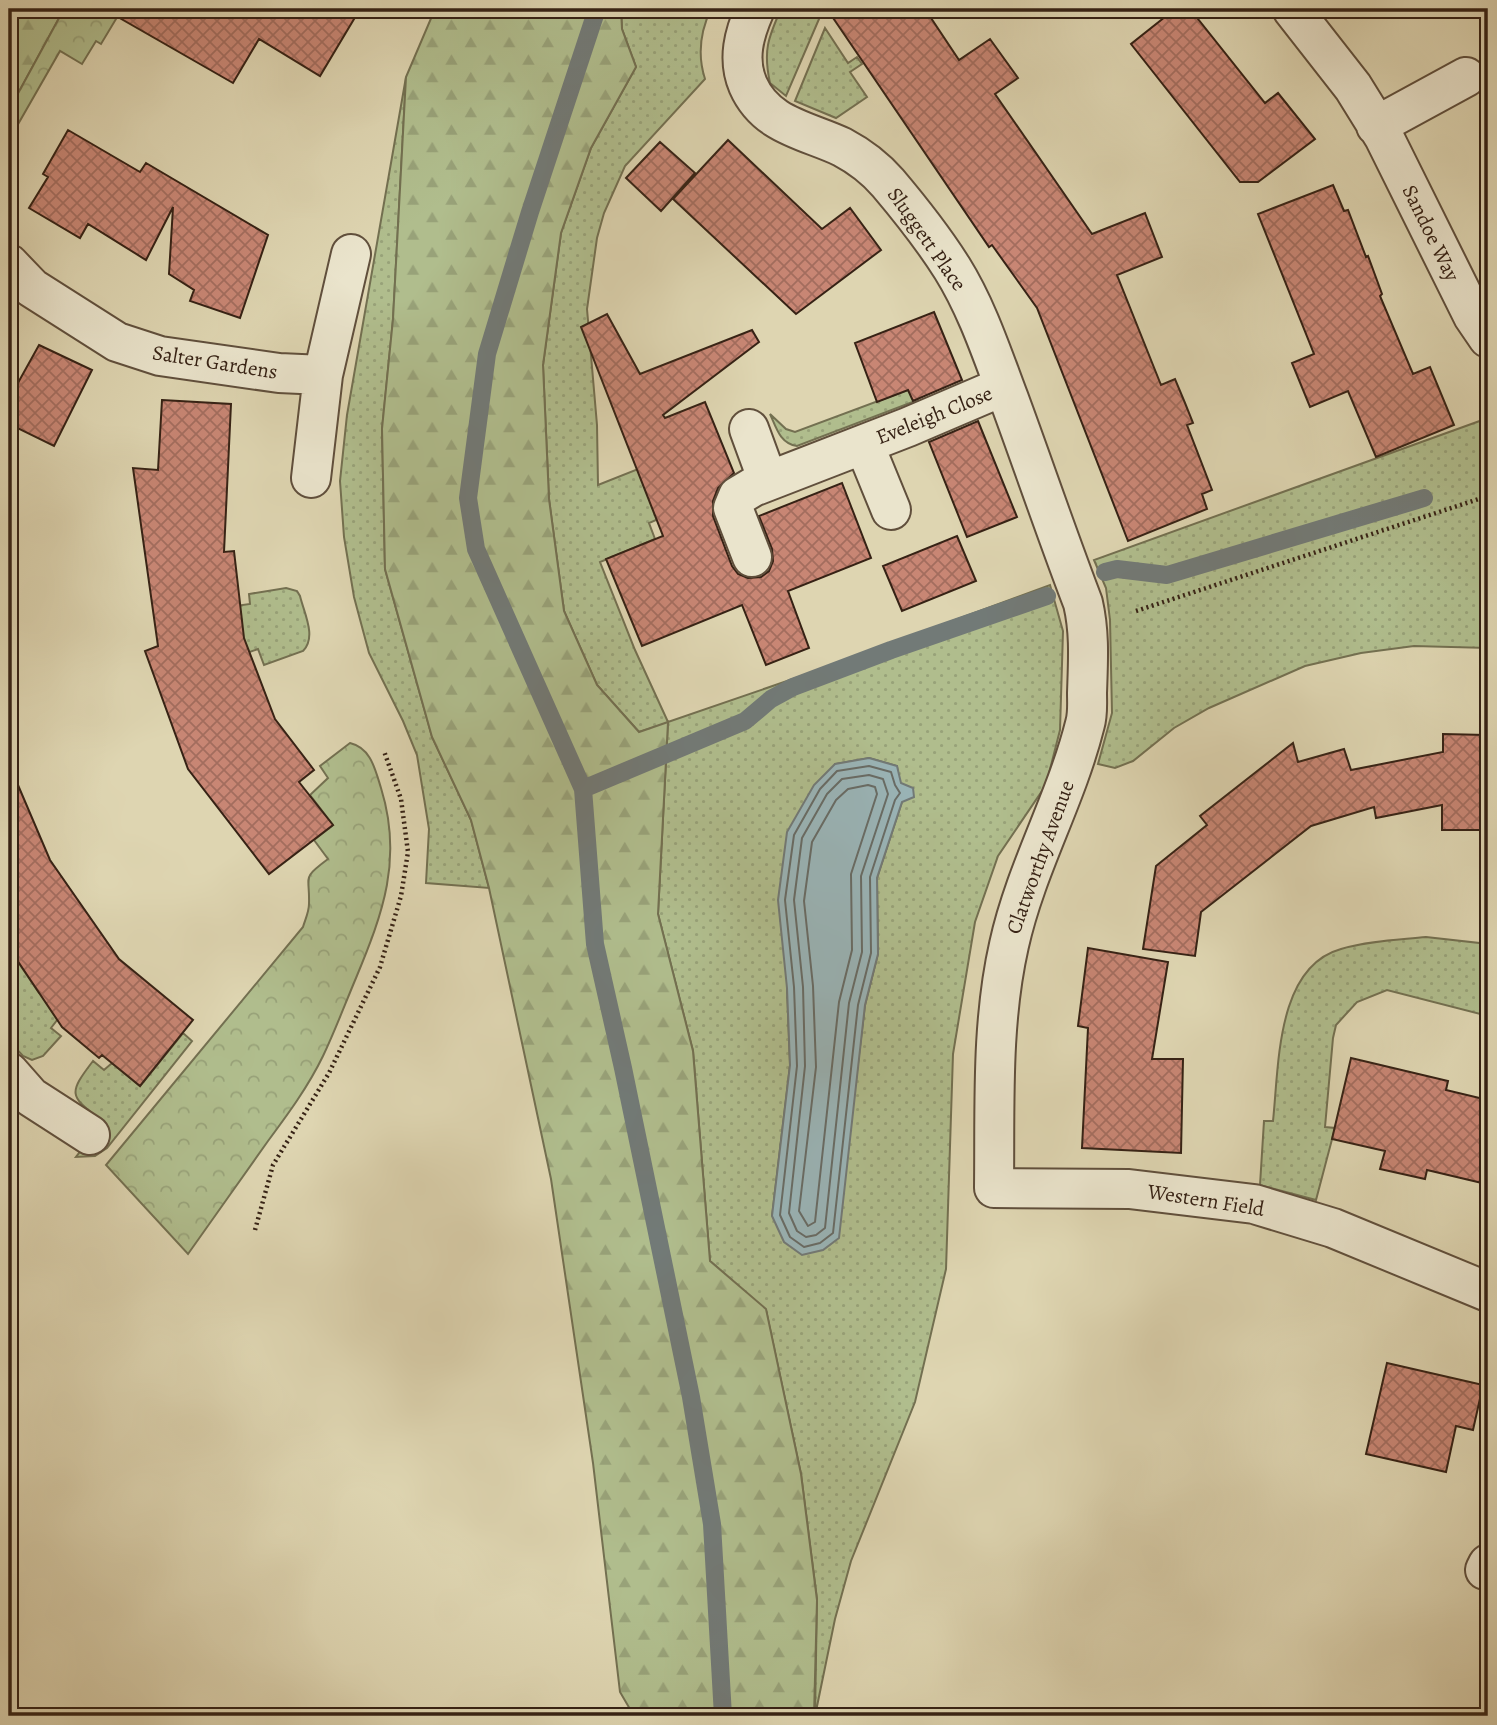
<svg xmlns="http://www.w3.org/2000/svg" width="1497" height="1725" font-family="Alegreya,serif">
<defs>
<pattern id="grass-dots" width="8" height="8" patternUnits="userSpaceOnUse" patternTransform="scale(1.75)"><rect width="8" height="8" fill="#b0bd8d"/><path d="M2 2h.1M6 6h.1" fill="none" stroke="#98a279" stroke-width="1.8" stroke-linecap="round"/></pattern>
<pattern id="forest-firs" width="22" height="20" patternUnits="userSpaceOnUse" patternTransform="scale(1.75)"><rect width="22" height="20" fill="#b0bd8d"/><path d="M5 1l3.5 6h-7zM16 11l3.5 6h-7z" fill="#98a279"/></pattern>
<pattern id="park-crowns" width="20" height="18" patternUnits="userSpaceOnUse" patternTransform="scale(1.75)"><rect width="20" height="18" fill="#b0bd8d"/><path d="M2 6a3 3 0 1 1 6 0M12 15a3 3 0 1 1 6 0" fill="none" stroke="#98a279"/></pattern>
<pattern id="building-cross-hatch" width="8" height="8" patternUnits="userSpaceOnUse" patternTransform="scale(1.75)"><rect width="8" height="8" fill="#c88674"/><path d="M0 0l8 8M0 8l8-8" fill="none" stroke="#a36d5e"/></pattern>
</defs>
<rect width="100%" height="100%" fill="#ded5b1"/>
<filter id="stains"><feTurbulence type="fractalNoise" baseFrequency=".00286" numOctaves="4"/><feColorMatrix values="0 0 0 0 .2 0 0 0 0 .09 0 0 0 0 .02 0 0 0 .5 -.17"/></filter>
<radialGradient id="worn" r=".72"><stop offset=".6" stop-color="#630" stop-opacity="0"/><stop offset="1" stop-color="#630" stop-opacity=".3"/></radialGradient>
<!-- grass -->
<path fill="url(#grass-dots)" stroke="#737051" stroke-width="2" fill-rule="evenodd" d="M621 9H711C700 32 697 54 705 79L625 166 604 213 597 238 587 309 597 425 598 485 638 469 702 500 649 523 655 539 600 562 635 650 668 722 819 670 1050 585 1063 631 1060 730 1046 785 998 856 975 922 953 1054 946 1269 915 1402 851 1561 835 1619 815 1716 817 1599 801 1474 766 1310 710 1261 693 1051 658 914 668 723 639 732 597 685 564 611 549 499 543 365 561 233 591 148 636 67 622 29ZM869 758 897 766 902 802 877 878 878 954 865 1005 856 1080 772 1216 790 1065 787 988 835 764Z
M781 9H812L819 19 786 96 770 83C763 51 768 38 781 9Z
M825 28 848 63 857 57 862 64 850 72 867 97 836 118 795 101Z
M406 77 393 319 382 429 385 569 432 737 471 820 489 888 426 883 429 829 417 755 403 721 369 653 354 597 344 537 340 481 347 415Z
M913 388 918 400 797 446C780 444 776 427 770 414L786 429 795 432Z
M1488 418V648L1414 646 1361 653 1305 666 1209 708 1174 728 1133 761 1115 768 1098 764 1112 713 1110 620 1106 588 1094 560Z
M286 588 297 591 300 596C304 613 317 637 303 651L264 665 258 649 235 657 208 610 250 604 249 594Z
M1426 937 1488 944V1016L1387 990 1357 1002 1336 1025 1333 1038 1325 1127 1335 1128 1316 1200 1260 1185 1264 1121H1273C1279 1066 1276 967 1341 949 1369 941 1398 940 1426 937Z
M18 962 39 993 71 1002 51 1028 61 1036 43 1056 32 1060 23 1056 9 1041V967Z
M183 1033 192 1041 107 1148 95 1156 76 1157 103 1122C71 1096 66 1096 93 1061L104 1070 112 1063 140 1086Z"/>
<!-- forest -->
<path fill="url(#forest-firs)" stroke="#737051" stroke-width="2" d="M9 9H64L9 110Z
M435 9H621L622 29 636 67 591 148 561 233 543 365 549 499 564 611 597 685 639 732 668 722 658 914 693 1051 710 1261 766 1309 801 1474 817 1600 814 1716H634L620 1692 593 1463 551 1179 489 888 471 820 432 737 385 569 382 429 393 319 406 77Z"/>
<!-- park -->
<path fill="url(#park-crowns)" stroke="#737051" stroke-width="2" d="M64 9H122L101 44 96 41 82 64 60 51 9 140V110Z
M350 743C371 748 375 769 381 788 403 859 383 913 356 978 345 1004 335 1031 323 1056 308 1087 288 1114 268 1141 241 1179 215 1216 188 1254L106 1165 303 927C305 920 309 912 309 904 310 875 301 879 328 859L314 840 333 825 310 795 328 778 320 766Z"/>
<!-- water -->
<path fill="#9ab5b8" stroke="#727a77" stroke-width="2" d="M869 758 897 766 901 783 913 788 914 797 902 802 877 878 878 954 865 1005 839 1238 823 1250 802 1255 784 1242 772 1216 790 1065 787 988 778 900 787 832 814 785 835 764Z"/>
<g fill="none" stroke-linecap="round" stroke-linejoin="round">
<!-- shore -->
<path stroke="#686c66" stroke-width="2" d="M869 766 891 772 895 785 900 793 895 800 870 877 871 953 858 1005 833 1233 820 1243 804 1247 790 1237 780 1215 797 1066 794 987 785 900 794 835 820 789 837 771Z
M869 775 883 779 888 794 861 876 862 952 849 1003 825 1228 816 1235 806 1237 797 1231 789 1213 805 1066 803 987 794 900 802 838 827 794 842 779Z
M868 785 875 787 877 794 851 874 852 950 839 1002 815 1222 808 1226 799 1211 816 1067 813 986 804 901 812 842 836 800 848 789Z"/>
<!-- stream -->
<path stroke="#727a77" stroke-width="18" d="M597 9 530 212 487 354 468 498 476 549 583 789 595 944 623 1068 691 1397 712 1524 723 1716
M1105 572 1117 569 1167 575 1424 498
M583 789 745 721 771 699 793 687 891 650 1047 596"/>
</g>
<!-- building -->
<path fill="url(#building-cross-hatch)" stroke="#362215" stroke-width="2" d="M104 9H360L320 76 259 39 233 83Z
M827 9H925L959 60 990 39 1018 78 995 94 1092 234 1145 213 1162 257 1117 275 1161 385 1175 379 1185 403 1193 423 1187 425 1212 490 1202 494 1207 509 1128 541 1037 308 992 245 989 247Z
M1175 9H1190L1265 103 1278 93 1315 139 1258 182H1240L1131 44Z
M68 130 140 172 146 163 268 235 240 318 190 301 194 290 169 274 173 207 146 260 88 224 80 238 29 208 48 177 43 174Z
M728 140 822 229 850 208 881 250 796 314 673 199Z
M660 142 695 173 661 211 626 178Z
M1333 185 1344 211 1348 210 1366 257 1368 256 1382 294 1380 296 1413 374 1430 367 1454 425 1376 457 1348 391 1310 407 1292 363 1314 354 1258 214Z
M934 312 962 380 913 401 908 390 877 402 855 343Z
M607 314 640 374 752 330 759 342 663 415 665 418 705 402 734 473 718 488 713 501V516L732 566 738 574 748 578 761 577 769 571 773 561 772 549 759 516 842 483 871 558 788 591 809 648 766 665 742 605 642 646 606 559 663 536 581 327Z
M39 345 92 370 54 446 9 424V399Z
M162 400 231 404 224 552 234 551 244 638 275 719 314 770 299 782 333 825 269 874 188 769 145 651 158 646 133 468 158 470Z
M978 421 1017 517 967 537 929 442Z
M957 536 976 581 902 611 883 566Z
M1443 734 1486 735 1488 830H1442V805L1376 818 1374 807 1311 826 1201 912 1195 956 1143 949 1156 866 1207 825 1200 816 1293 743 1298 762 1344 749 1351 770 1443 752Z
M9 764 50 860 119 959 193 1020 140 1086 102 1055 99 1058 62 1027 9 948Z
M1088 948 1168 962 1152 1059H1183L1181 1153 1082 1148 1088 1028 1078 1026Z
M1351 1058 1448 1081 1446 1090 1488 1100V1158L1482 1183 1427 1170 1425 1179 1380 1169 1385 1151 1332 1139Z
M1387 1363 1483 1385 1473 1430 1456 1426 1446 1472 1366 1454Z"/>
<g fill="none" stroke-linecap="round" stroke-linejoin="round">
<defs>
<path id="minor" d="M755 9C744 34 737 59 748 85 766 126 806 130 842 147 859 156 875 168 888 183 910 209 933 238 952 268 977 308 992 354 1009 399 1034 467 1057 535 1083 603 1090 633 1088 662 1087 693 1087 703 1088 714 1085 724 1066 800 1026 868 1009 945 991 1024 995 1107 994 1188L1129 1189 1254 1204 1333 1228 1488 1292
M1292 9 1353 87 1384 137 1473 316 1488 338
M1376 126 1466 77
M9 264 32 288 117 342 160 356 279 373 323 375
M749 429 768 481
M864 444 891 510
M311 478 323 375 351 254
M752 557 733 508 738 496 753 487 908 427 1004 386
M9 1072 31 1097 90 1135
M1485 1570 1488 1564"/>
</defs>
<!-- minor casing -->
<use href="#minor" stroke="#604f3c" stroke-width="42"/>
<!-- path -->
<path stroke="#362215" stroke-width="4.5" stroke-dasharray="2 3.5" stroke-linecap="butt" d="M1136 611 1488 496
M255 1230 273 1165 329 1073 380 967 401 896 408 852 401 799 384 751"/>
<!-- minor -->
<use href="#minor" stroke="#eae4cc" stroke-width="38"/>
</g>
<g text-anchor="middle" stroke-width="6" stroke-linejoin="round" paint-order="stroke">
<!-- street labels -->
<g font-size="21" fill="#362215" stroke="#eae4cc">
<text transform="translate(1431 233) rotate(64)" y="7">Sandoe Way</text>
<text transform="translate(927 239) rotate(55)" y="7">Sluggett Place</text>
<text transform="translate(215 362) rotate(9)" y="7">Salter Gardens</text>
<text transform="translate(934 415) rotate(-22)" y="7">Eveleigh Close</text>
<text transform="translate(1040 857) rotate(-70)" y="7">Clatworthy Avenue</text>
<text transform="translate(1206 1200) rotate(9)" y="7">Western Field</text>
</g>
</g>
<!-- margin -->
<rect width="1497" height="1725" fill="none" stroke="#ded5b1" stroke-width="35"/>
<rect x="10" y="10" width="1476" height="1704" fill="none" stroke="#362215" stroke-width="3.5"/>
<rect x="18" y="18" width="1462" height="1690" fill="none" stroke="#362215" stroke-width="2"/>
<rect width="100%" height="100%" filter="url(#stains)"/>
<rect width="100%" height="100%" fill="url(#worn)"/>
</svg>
